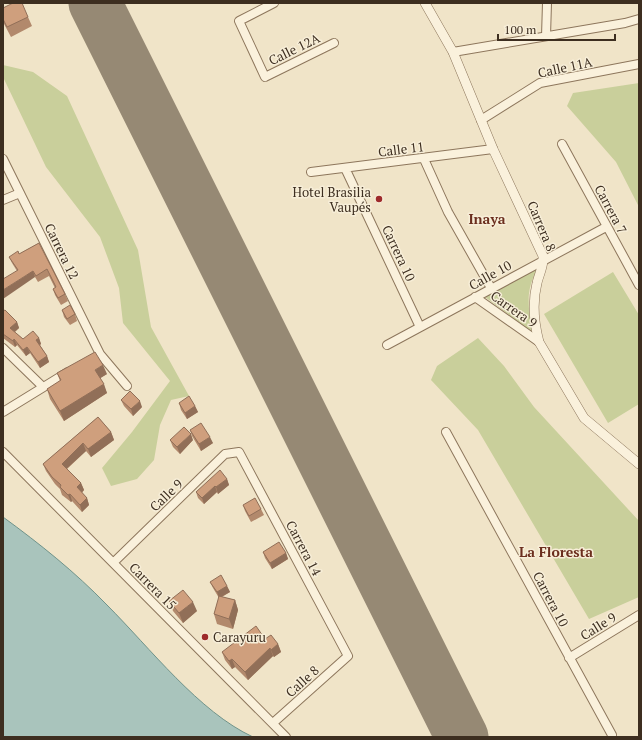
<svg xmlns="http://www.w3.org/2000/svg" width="642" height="740" font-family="'PT Serif',serif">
<rect width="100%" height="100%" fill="#f0e4c8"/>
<!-- green -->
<path fill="#c9cf9b" d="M3 65 33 72 67 96 138 250 151 327 189 396 171 400 160 425 154 460 137 479 111 486 102 468 132 432 170 381 123 323 119 288 100 237 46 167 3 77Z
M639 83V207L616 162 567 106 573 93Z
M538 268C524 293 529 306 532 332L485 297Z
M613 272 639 315V404L608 423 544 314Z
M478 338 504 366 534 407 639 521V597L589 619 478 430 431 380 437 366Z"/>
<!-- water -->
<path fill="#a9c4bc" stroke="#6f938a" d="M3 517C40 544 75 572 107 605 150 648 199 712 253 737H3Z"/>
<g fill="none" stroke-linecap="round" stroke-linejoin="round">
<!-- runway -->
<path stroke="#968974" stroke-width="53" d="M95 3 462 737"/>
<defs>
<path id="minor" d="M274 3 239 21 265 77 334 43
M546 36 547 3
M453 52 625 23 639 19
M481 120 540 83 639 64
M562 144 639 285
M3 159 100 354 127 386
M424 159 448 212 491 288
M345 168 420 327
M311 172 493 149
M3 200 20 193
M475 297 539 342
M387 345 606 227
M3 348 42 386
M3 412 68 372
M446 432 612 735
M3 452 286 737
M114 562 225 454 239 452 348 656 273 723
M569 658 639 615"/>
<path id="tertiary" d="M425 3 453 52 493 149 543 256C544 266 539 274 537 283 532 303 534 323 539 342L584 418 639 464"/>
</defs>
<!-- minor casing -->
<use href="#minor" stroke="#8d765c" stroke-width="10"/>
<!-- tertiary casing -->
<use href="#tertiary" stroke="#8d765c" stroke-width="10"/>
<!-- minor -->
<use href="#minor" stroke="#faf1dc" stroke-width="8"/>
<!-- tertiary -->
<use href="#tertiary" stroke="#faf1dc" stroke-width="9"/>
</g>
<!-- wall -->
<path fill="#b2896c" d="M3 8 28 17 32 26 11 37 3 22Z
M39 243 65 294 68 301 61 305 55 295 53 289 55 288 49 276 38 282 35 277 17 271 12 263 9 257 19 254Z
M62 310 75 314 77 321 70 325 64 317Z
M3 311 17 322 19 328 15 332 23 339 39 338 41 344 40 345 47 356 49 362 40 368 30 353 26 356 17 345 15 347 3 338Z
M57 373 107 374 100 378 107 393 64 421 50 399 47 389 60 381Z
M121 400 142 407 133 416 124 406Z
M179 403 195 406 198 412 187 419 181 410Z
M98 417 111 432 114 440 91 457 86 451 67 469 81 483 84 490 82 493 87 498 89 505 82 512 72 501 71 502 62 495 60 489 55 484 46 471 43 464Z
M190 430 213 443 201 451 192 436Z
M170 440H193L180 454 173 447Z
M227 479 229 485 218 494 217 492 204 504 198 498 196 492Z
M243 505 261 509 264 515 251 522 245 511Z
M263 552 286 553 288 559 272 569 265 558Z
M210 582 227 586 230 592 222 597 235 600 238 610 233 629 217 624 214 614 219 598 213 588Z
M169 601 197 611 183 623 173 611Z
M278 644 281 652 274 657 273 656 248 680 235 667 232 669 225 660 222 652Z"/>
<!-- shaded-wall -->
<path fill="#916f58" d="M33 271 35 277 3 299V290Z
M17 322 19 328 12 334 10 328Z
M39 338 41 344 38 346 36 340Z
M14 339 17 345 15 347 13 341Z
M27 347 30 353 26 356 23 350Z
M47 356 49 362 40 368 38 362Z
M103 365 107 374 99 379 95 370Z
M104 384 107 393 64 421 60 411Z
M140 401 142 407 133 416 131 409Z
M195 406 198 412 187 419 185 413Z
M111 432 114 440 91 457 88 449Z
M191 434 193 440 180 454 177 447Z
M210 437 213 443 201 451 199 444Z
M83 443 86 451 64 471 62 464Z
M227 479 229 485 218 494 216 487Z
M81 483 84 490 80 494 77 487Z
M215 486 217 492 204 504 202 498Z
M70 494 72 501 71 502 68 495Z
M87 498 89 505 82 512 80 505Z
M286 553 288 559 272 569 270 563Z
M227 586 230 592 219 598 217 592Z
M235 600 238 610 233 629 229 619Z
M193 602 197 611 183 623 179 613Z
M278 644 281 652 274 657 271 650Z
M270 648 273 656 248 680 245 672Z
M232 659 235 667 232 669 229 661Z"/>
<!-- building -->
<path fill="#cf9f7d" stroke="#916f58" d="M13 3H22L28 17 7 27 3 19V8Z
M39 243 65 294 58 298 53 289 56 287 47 269 36 276 33 271 3 290V279L18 270 9 257 18 251 19 254Z
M70 305 75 314 67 319 62 310Z
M5 310 17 322 10 328 23 339 33 331 39 338 36 340 47 356 38 362 27 347 23 350 14 339 13 341 3 334V311Z
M95 352 103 365 95 370 104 384 60 411 47 389 61 380 57 373Z
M130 391 140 401 131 409 121 400Z
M189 396 195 406 185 413 179 403Z
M98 417 111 432 88 449 83 443 62 464 81 483 77 487 87 498 80 505 70 494 68 495 60 487 61 485 52 477 43 464Z
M201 423 210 437 199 444 190 430Z
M184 427 191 434 177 447 170 440Z
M220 470 227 479 216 487 215 486 202 498 196 492Z
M255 498 261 509 249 516 243 505Z
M279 542 286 553 270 563 263 552Z
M221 575 227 586 217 592 210 582Z
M183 590 193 602 179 613 169 601Z
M219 596 235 600 229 619 214 614Z
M256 626 265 639 271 635 278 644 271 650 270 648 245 672 232 659 229 661 222 652Z"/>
<!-- markers -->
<g fill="#9e2a2b" stroke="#f7eed8" stroke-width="1.5">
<circle cx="379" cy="199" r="4"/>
<circle cx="205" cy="637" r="4"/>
</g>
<g text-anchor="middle" stroke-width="3" stroke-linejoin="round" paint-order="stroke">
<!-- street labels -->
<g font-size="13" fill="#3d2e20" stroke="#f7eed8">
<text transform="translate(294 49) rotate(-26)" y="5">Calle 12A</text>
<text transform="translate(565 67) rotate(-12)" y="5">Calle 11A</text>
<text transform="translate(401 149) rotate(-7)" y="5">Calle 11</text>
<text transform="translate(611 209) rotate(62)" y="5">Carrera 7</text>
<text transform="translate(542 226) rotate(67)" y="5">Carrera 8</text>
<text transform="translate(62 251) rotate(64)" y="5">Carrera 12</text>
<text transform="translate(399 253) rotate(65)" y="5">Carrera 10</text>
<text transform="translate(490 275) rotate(-29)" y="5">Calle 10</text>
<text transform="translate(514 309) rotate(35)" y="5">Carrera 9</text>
<text transform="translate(166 495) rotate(-44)" y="5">Calle 9</text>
<text transform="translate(304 548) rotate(62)" y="5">Carrera 14</text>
<text transform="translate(153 586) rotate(45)" y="5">Carrera 15</text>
<text transform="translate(551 599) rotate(62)" y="5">Carrera 10</text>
<text transform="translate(598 626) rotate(-32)" y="5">Calle 9</text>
<text transform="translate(302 681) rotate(-42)" y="5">Calle 8</text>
</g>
<!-- poi labels -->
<g font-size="13" fill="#3d2e20" stroke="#f7eed8" text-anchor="end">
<text x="371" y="197">Hotel Brasilia<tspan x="371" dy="15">Vaupés</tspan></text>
<text x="213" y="642" text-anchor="start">Carayuru</text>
</g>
<!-- neighbourhood labels -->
<g font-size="14" font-weight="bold" fill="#6b2e1e" stroke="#f7eed8">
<text x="487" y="224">Inaya</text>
<text x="556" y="557">La Floresta</text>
</g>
</g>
<!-- border -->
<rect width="642" height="740" fill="none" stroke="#3d2e20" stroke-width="8"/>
<!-- scale -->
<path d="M498 34v6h117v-6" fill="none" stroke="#3d2e20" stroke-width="2"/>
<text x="504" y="34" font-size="12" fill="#3d2e20" stroke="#f7eed8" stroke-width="3" paint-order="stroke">100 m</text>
</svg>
